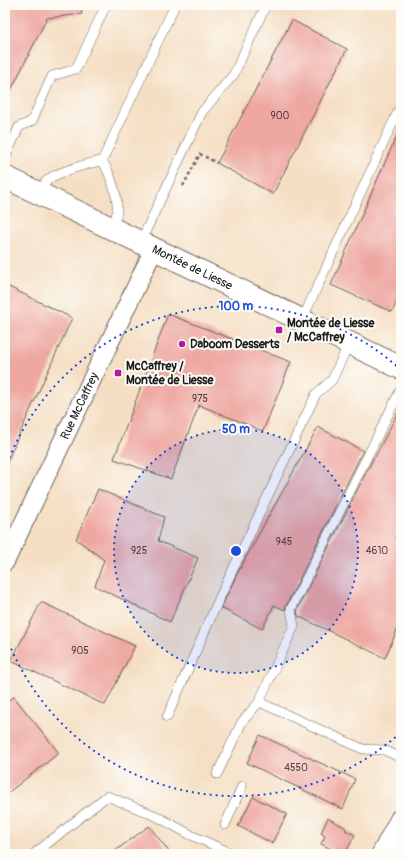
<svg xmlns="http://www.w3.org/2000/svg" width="406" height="859" font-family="Pangolin,sans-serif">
<rect width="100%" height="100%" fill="#fdfcf7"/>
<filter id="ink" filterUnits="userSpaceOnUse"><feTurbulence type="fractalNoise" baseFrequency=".025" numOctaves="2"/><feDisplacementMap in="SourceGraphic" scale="8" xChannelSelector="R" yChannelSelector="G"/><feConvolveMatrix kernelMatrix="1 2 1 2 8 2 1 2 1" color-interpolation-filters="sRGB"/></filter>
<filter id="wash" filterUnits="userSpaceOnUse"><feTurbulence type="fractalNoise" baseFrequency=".012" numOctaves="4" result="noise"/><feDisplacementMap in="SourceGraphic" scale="16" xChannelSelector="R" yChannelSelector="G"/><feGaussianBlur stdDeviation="0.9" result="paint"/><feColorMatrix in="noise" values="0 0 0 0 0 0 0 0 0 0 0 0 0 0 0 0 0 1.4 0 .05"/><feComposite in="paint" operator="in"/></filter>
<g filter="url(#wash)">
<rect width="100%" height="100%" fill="#f5dfc4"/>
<g id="blocks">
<!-- building -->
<path fill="#eea7a1" d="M5 5H81L82 14 47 18 5 102Z
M292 20 347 49 273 194 217 163Z
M401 126V293L392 312 331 285Z
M5 285 72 318 5 466Z
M168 314 291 362 263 431 199 405 171 479 114 459Z
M401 406V525L395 538 401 541V621L385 658 298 616 297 610 374 457H375Z
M318 427 363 451 286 606 285 610 274 605 262 629 221 608 238 572Z
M98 489 164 517 158 541 198 558 170 622 95 586 104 560 76 539Z
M41 602 135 646 105 705 11 661Z
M14 697 59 753 5 795V702Z
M260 735 355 779 343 809 247 763Z
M253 797 287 814 272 843 238 826Z
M328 818 346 828 345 830 355 835 345 854H341L321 844 325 836 321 833Z
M149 826 171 854H111Z"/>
</g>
</g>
<g filter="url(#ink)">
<use href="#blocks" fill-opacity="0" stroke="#686057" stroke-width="1"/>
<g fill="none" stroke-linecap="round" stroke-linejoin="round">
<defs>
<path id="service" d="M5 158 19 127 32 121 52 76 76 69 106 5
M102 161 175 5
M39 193C42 187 45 181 50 178 59 172 92 162 102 161 110 172 118 196 117 210 117 216 114 223 112 229
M140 243 202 112 234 74 266 5
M302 320 401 105
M259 702 363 749 384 750 401 758
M167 717 219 599 316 394 332 380 349 343
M217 774 242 722 259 702 294 626 291 609 401 389
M225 825 242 786
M34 854 107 796 156 816 191 835 233 854"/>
<g id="minor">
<path id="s1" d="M5 562 154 249"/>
</g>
<g id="tertiary">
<path id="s2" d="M5 177 401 368"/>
<path d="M383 854 401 820"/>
</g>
</defs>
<!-- service casing -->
<use href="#service" stroke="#686057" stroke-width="10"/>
<!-- minor casing -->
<use href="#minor" stroke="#686057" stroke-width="20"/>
<!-- tertiary casing -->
<use href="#tertiary" stroke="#686057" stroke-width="24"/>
<!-- path -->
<path stroke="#686057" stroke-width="2.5" stroke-dasharray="3 3" stroke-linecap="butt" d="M183 186 200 154 217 163"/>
<!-- service -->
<use href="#service" stroke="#fff" stroke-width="9"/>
<!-- minor -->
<use href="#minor" stroke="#fff" stroke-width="18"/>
<!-- tertiary -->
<use href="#tertiary" stroke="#fff" stroke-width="22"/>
</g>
</g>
<!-- distance rings -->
<circle cx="236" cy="551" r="122" fill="#1d4ed8" fill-opacity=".12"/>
<g fill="none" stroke="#1d4ed8" stroke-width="2" stroke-dasharray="2 4">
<circle cx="236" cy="551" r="122"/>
<path d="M400 733A245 245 0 0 1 5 633M5 469A245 245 0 0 1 400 369"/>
</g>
<!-- markers -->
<g fill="#b5179e" stroke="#fdfcf7" stroke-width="1.5">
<rect x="275" y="326" width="8" height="8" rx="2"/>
<circle cx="182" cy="344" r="4"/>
<rect x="114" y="369" width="8" height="8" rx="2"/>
</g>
<g text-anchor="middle" stroke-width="4" stroke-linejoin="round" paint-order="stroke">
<!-- number labels -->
<g font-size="10" fill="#503f3d">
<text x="280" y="119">900</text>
<text x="200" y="402">975</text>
<text x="284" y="545">945</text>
<text x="139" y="554">925</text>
<text x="377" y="554">4610</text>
<text x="80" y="654">905</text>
<text x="296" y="771">4550</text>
</g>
<!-- street labels -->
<g font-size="12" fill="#1c1c1c" stroke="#fdfcf7">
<text dy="4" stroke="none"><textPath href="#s2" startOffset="208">Montée de Liesse</textPath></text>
<text dy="4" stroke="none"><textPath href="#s1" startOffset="173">Rue McCaffrey</textPath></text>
</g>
<!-- poi labels -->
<g font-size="12" font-weight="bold" fill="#1c1c1c" stroke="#fdfcf7" text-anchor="start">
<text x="287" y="327">Montée de Liesse<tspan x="287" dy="14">/ McCaffrey</tspan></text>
<text x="190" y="348">Daboom Desserts</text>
<text x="126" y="370">McCaffrey /<tspan x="126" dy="14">Montée de Liesse</tspan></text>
</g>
</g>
<circle cx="236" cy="551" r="6" fill="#1d4ed8" stroke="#fdfcf7" stroke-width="2"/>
<g font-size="12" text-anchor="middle" font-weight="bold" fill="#1d4ed8" stroke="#fdfcf7" stroke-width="4" stroke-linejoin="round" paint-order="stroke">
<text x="236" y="310">100 m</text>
<text x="236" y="433">50 m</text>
</g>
<!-- margin -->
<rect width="406" height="859" fill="none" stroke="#fdfcf7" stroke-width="20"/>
</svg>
